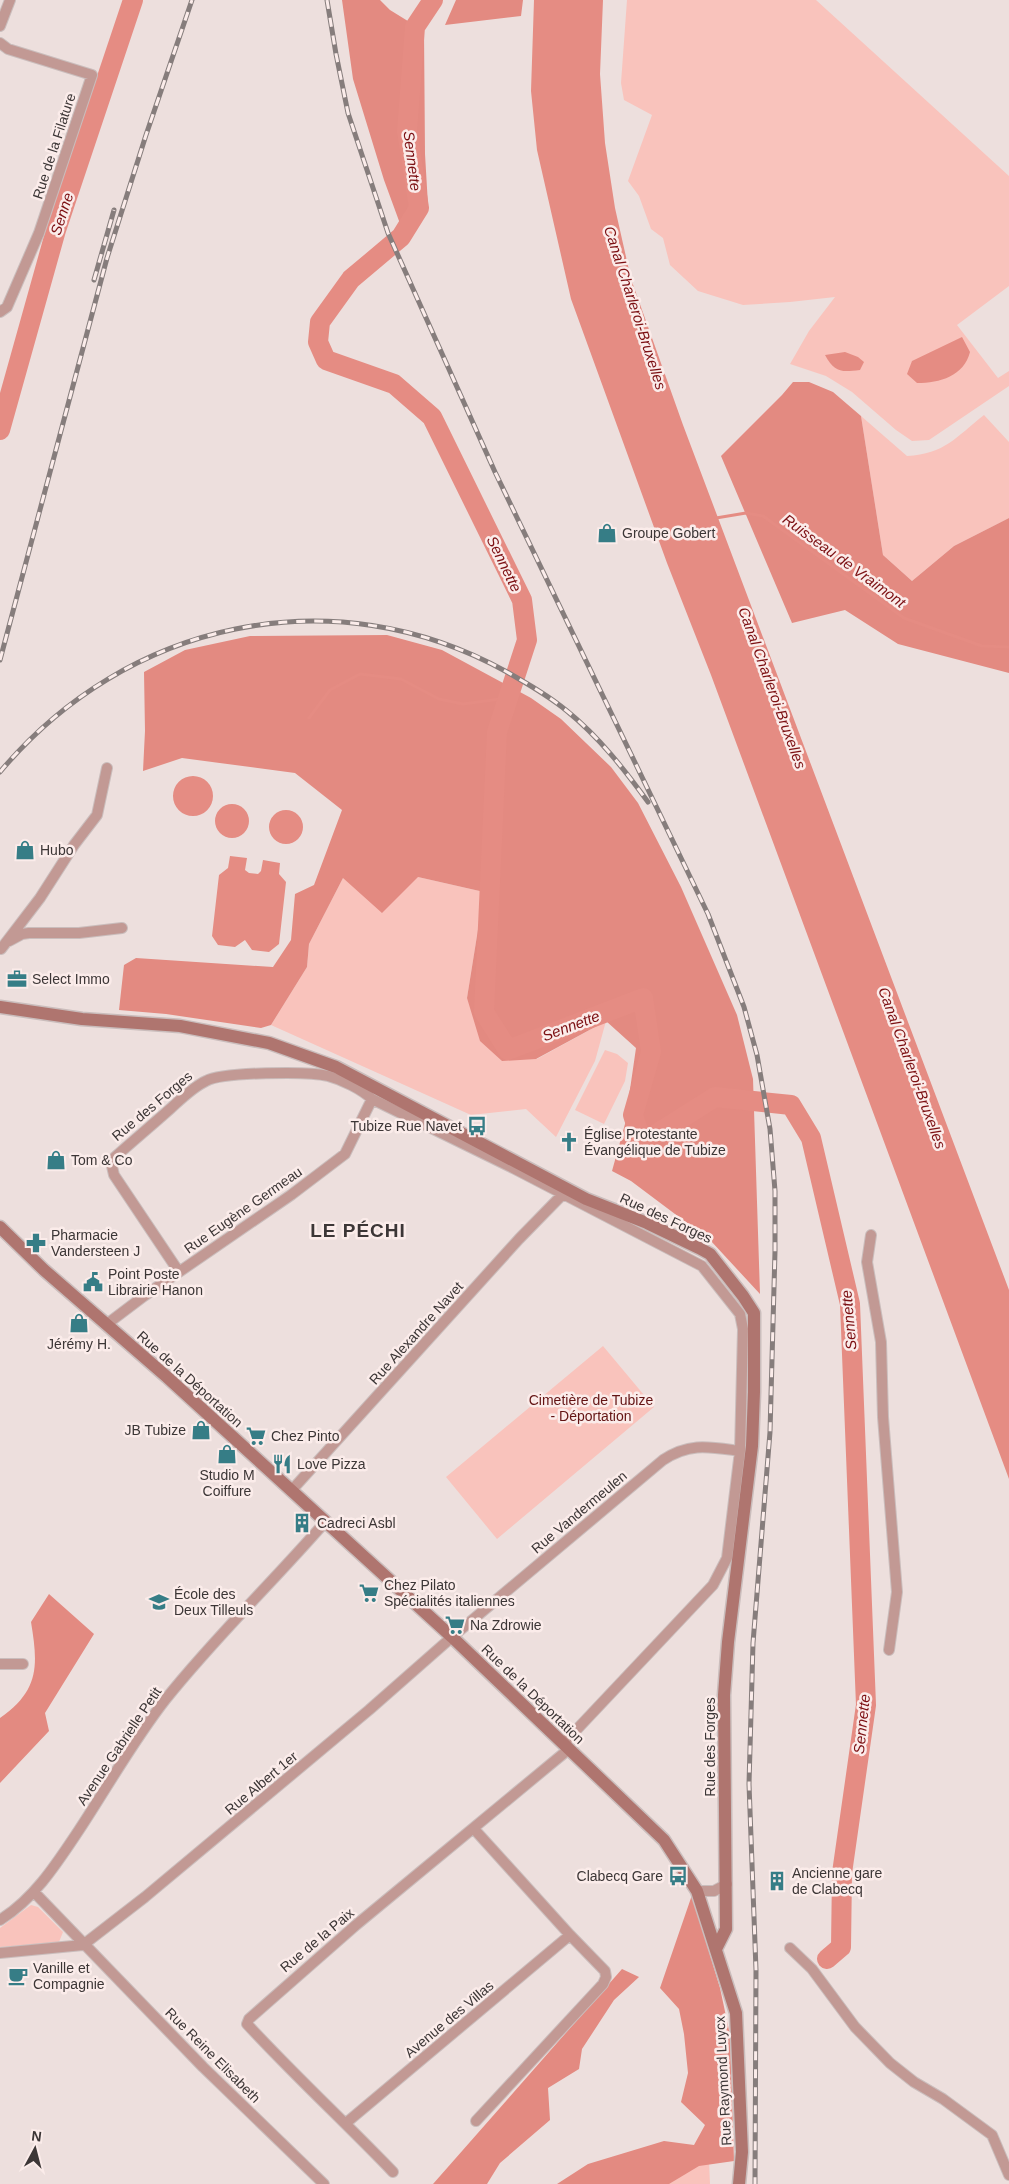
<svg xmlns="http://www.w3.org/2000/svg" width="1009" height="2184" font-family="Arial,sans-serif">
<rect width="100%" height="100%" fill="#eddfdd"/>
<!-- green -->
<path fill="#f9c3bc" d="M627 0H816L1009 176V286L957 325 998 378 1009 371V386L929 440 912 441 896 430 852 392 826 376 790 364 809 331 835 297 790 302 743 305 698 291 670 265 663 238 651 229 639 196 628 181 652 115 624 100 621 83Z
M984 415 1009 442V518L954 546 912 581 883 555 861 416 907 456C945 454 956 437 984 415Z
M418 877 484 892 467 998 537 1059 606 1021 595 1061 556 1137 526 1109 471 1115 271 1025 307 967 309 944 343 878Z
M605 1050 617 1054 628 1063 625 1081 604 1124 575 1110Z
M603 1346 654 1407 497 1539 446 1477Z
M31 1905 38 1907 63 1932 59 1942 0 1947V1928Z
M709 2161 710 2184H656Z"/>
<!-- forest -->
<path fill="#e38a81" d="M342 0H380L390 10 424 31 425 154 428 205 406 240 384 180 353 79Z
M456 0H523L521 16 445 25Z
M793 382H809L833 392 861 416 883 555 912 581 954 546 1009 518V673L898 644 845 610 792 623 721 456 782 395Z
M387 635 442 650 531 698 561 719 611 767 638 803 681 887 737 1015 753 1079 760 1294 711 1241 631 1181 612 1171 625 1124 636 1048 606 1021 536 1059 502 1061 480 1041 467 998 484 892 418 877 382 913 343 878 309 944 307 967 271 1025 261 1028 166 1014 119 1010 124 965 136 958 273 967 291 940 295 894 314 885 342 810 295 773 182 758 143 771 145 731 144 672 185 650 250 636Z
M49 1594 94 1634 45 1713 49 1731 0 1783V1718C40 1690 38 1665 31 1622Z
M692 1895 720 1988 730 2035 734 2161 699 2166 669 2184H557L588 2164 664 2141 694 2145 705 2125 681 2102 688 2073 684 2034 679 2009 660 1988Z
M622 1969 639 1977 614 2000 582 2049 579 2069 548 2088 550 2120 500 2163 487 2184H433Z"/>
<!-- water -->
<path fill="#e58c83" d="M534 0H603L600 74 605 143 615 208 631 279 683 425 1009 1290V1479L711 675 667 563 571 299 537 150 531 91Z
M962 337 970 352C964 376 940 383 917 383L907 374 912 361Z
M845 352 858 357 864 362 860 370C841 372 835 373 825 355Z
M173 796a20 20 0 1 1 40 0a20 20 0 1 1-40 0Z
M215 821a17 17 0 1 1 34 0a17 17 0 1 1-34 0Z
M269 827a17 17 0 1 1 34 0a17 17 0 1 1-34 0Z
M230 856 247 858 245 870 249 873 258 874 261 871 263 860 280 863 279 874 286 882 279 944 269 952 252 950 245 940 235 947 218 945 212 936 219 875 228 868Z"/>
<g fill="none" stroke-linecap="round" stroke-linejoin="round">
<!-- stream -->
<path stroke="#e58c83" stroke-width="3" d="M716 518 746 513 763 516 904 618 982 646 1009 647
M309 718 330 690 360 674 401 679 439 699 463 704 508 698"/>
<!-- river -->
<path stroke="#e58c83" stroke-width="20" d="M433 0 415 27 407 131 419 208 401 237 351 279 320 322 318 342 326 360 394 384 432 417 522 600 527 640 497 732 484 1012 508 1050 643 998 651 1052 633 1115 642 1143 715 1097 791 1105 811 1138 850 1304 866 1705 842 1873 841 1947 827 1959
M0 430 56 230 133 0"/>
<defs>
<path id="minor" d="M0 26 10 0
M0 43 8 49 92 75 39 233 7 307 0 312
M9 941 22 934 29 933H79L122 928
M1 949 40 898 74 845 97 815 107 768
M871 1235 867 1262 881 1342 883 1417 897 1592 889 1650
M179 1272 114 1175 111 1162 115 1157C133 1141 152 1125 170 1109 181 1099 193 1087 206 1081 222 1072 309 1071 328 1076 343 1080 361 1089 372 1099L513 1168 702 1266 740 1314 743 1329 740 1451 727 1558 713 1585 564 1743
M107 1324 144 1296 291 1195 345 1154 372 1099
M291 1491 519 1239 563 1194
M0 1664H23
M474 1829 570 1935 605 1971 606 1977 603 1984 476 2121
M697 1891H714L727 1884
M34 1892 203 2067 324 2184
M0 1920C35 1898 57 1863 79 1830 108 1786 133 1741 165 1700 215 1637 273 1582 325 1522
M83 1945 145 1897 369 1710 452 1637 663 1460C690 1442 710 1447 740 1451
M790 1948 812 1969 855 2027 890 2063 914 2082 943 2099 992 2135 1009 2175
M0 1953 83 1945
M346 2123 570 1935
M393 2172C345 2122 294 2075 247 2024L249 2019 356 1925 569 1749"/>
<path id="secondary" d="M0 1007 82 1019 180 1026 269 1043 336 1067 586 1199 647 1223 699 1248 710 1254 743 1296 754 1313V1392L752 1446 728 1642 724 1695 726 1929 716 1949
M0 1227 44 1270 167 1377 452 1637 664 1840 697 1891 736 2013 742 2152 739 2184"/>
</defs>
<!-- minor casing -->
<use href="#minor" stroke="#cabdbc" stroke-width="12"/>
<!-- secondary casing -->
<use href="#secondary" stroke="#cabdbc" stroke-width="15"/>
<!-- minor -->
<use href="#minor" stroke="#c29994" stroke-width="10"/>
<!-- secondary -->
<use href="#secondary" stroke="#af756f" stroke-width="12"/>
<defs>
<path id="rail" d="M327 0 336 54 348 113 388 233 495 472 708 914 744 1007 757 1055 770 1129 775 1191V1251L770 1432 753 1643 749 1784 756 1970 755 2184
M94 280 114 210
M0 660 107 258 146 135 192 0
M0 772C126 621 333 575 507 672 528 684 549 696 567 711 599 737 624 769 648 802"/>
</defs>
<!-- rail casing -->
<use href="#rail" stroke="#867d7c" stroke-width="5"/>
<!-- rail -->
<use href="#rail" stroke="#fbecea" stroke-width="3" stroke-dasharray="9" stroke-linecap="butt"/>
</g>
<!-- icons -->
<defs>
<symbol id="shop-bare" viewBox="-9 -9 18 18"><path d="M-5-2.5h2.3a2.7 3.5 0 0 1 5.4 0H5L5.5 6h-11ZM-1.5-2.5h3a1.5 2.3 0 0 0-3 0Z" fill="#367d86" stroke="#fbecea" stroke-width="2.5" paint-order="stroke"/></symbol>
<symbol id="office-bare" viewBox="-9 -9 18 18"><path d="M-6-3h4V-5.5h4V-3h4V5H-6ZM-1-4.5V-3h2v-1.5ZM-6 0V1H6V0Z" fill="#367d86" stroke="#fbecea" stroke-width="2.5" paint-order="stroke"/></symbol>
<symbol id="bus-bare" viewBox="-9 -9 18 18"><path d="M-5-6H5V4H4V6H2V4H-2V6H-4V4H-5ZM-3.5-4V0h7V-4ZM-3.5 1.2v1.5H-2V1.2ZM2 1.2v1.5H3.5V1.2Z" fill="#367d86" stroke="#fbecea" stroke-width="2.5" paint-order="stroke"/></symbol>
<symbol id="church-bare" viewBox="-9 -9 18 18"><path d="M-1.2-6h2.4v3.5h3.3v2.4h-3.3V6h-2.4V-.1h-3.3v-2.4h3.3Z" fill="#367d86" stroke="#fbecea" stroke-width="2.5" paint-order="stroke"/></symbol>
<symbol id="pharmacy-bare" viewBox="-9 -9 18 18"><path d="M-2-6h4v4h4v4h-4v4h-4v-4h-4v-4h4Z" fill="#367d86" stroke="#fbecea" stroke-width="2.5" paint-order="stroke"/></symbol>
<symbol id="civic-bare" viewBox="-9 -9 18 18"><path d="M-.6-6.5H3V-4.5H.6V-3L4-1V1h2V6H-6V1h2V-1L-.6-3ZM-1.2 2.5V6h2.4V2.5Z" fill="#367d86" stroke="#fbecea" stroke-width="2.5" paint-order="stroke"/></symbol>
<symbol id="supermarket-bare" viewBox="-9 -9 18 18"><path d="M-6-5.5h2.5l.6 2H6L4.5 2H-2.5L-4.4-4H-6ZM-1.5 3.2a1.3 1.3 0 1 0 .1 0ZM3 3.2a1.3 1.3 0 1 0 .1 0Z" fill="#367d86" stroke="#fbecea" stroke-width="2.5" paint-order="stroke"/></symbol>
<symbol id="restaurant-bare" viewBox="-9 -9 18 18"><path d="M-5-6h1v4h1v-4h1v4h1v-4h1v5L-1.5 .5V6h-2V.5L-5-1ZM5-6V6H3V1.5H1.5Q1.5-4 5-6Z" fill="#367d86" stroke="#fbecea" stroke-width="2.5" paint-order="stroke"/></symbol>
<symbol id="building-bare" viewBox="-9 -9 18 18"><path d="M-4-6H4V6H1V3H-1V6H-4ZM-2.5-4.3h1.7v1.8h-1.7ZM.8-4.3h1.7v1.8H.8ZM-2.5-1h1.7V.8h-1.7ZM.8-1h1.7V.8H.8Z" fill="#367d86" stroke="#fbecea" stroke-width="2.5" paint-order="stroke"/></symbol>
<symbol id="school-bare" viewBox="-9 -9 18 18"><path d="M0-5L7-2L0 1L-7-2ZM-4 1L0 2.5L4 1V4Q0 6-4 4Z" fill="#367d86" stroke="#fbecea" stroke-width="2.5" paint-order="stroke"/></symbol>
<symbol id="cafe-bare" viewBox="-9 -9 18 18"><path d="M-5.5-4.5H6V0H3Q3 3.5 0 3.5H-2.5Q-5.5 3.5-5.5 0ZM3-3.2v2h1.7v-2ZM-6 4.5H4V6H-6Z" fill="#367d86" stroke="#fbecea" stroke-width="2.5" paint-order="stroke"/></symbol>
</defs>
<g fill-rule="evenodd">
<use href="#shop-bare" x="593" y="519" width="28" height="28"/>
<use href="#shop-bare" x="11" y="836" width="28" height="28"/>
<use href="#office-bare" x="3" y="965" width="28" height="28"/>
<use href="#bus-bare" x="463" y="1112" width="28" height="28"/>
<use href="#church-bare" x="555" y="1128" width="28" height="28"/>
<use href="#shop-bare" x="42" y="1146" width="28" height="28"/>
<use href="#pharmacy-bare" x="22" y="1229" width="28" height="28"/>
<use href="#civic-bare" x="79" y="1268" width="28" height="28"/>
<use href="#shop-bare" x="65" y="1309" width="28" height="28"/>
<use href="#shop-bare" x="187" y="1416" width="28" height="28"/>
<use href="#supermarket-bare" x="242" y="1422" width="28" height="28"/>
<use href="#shop-bare" x="213" y="1440" width="28" height="28"/>
<use href="#restaurant-bare" x="268" y="1450" width="28" height="28"/>
<use href="#building-bare" x="288" y="1509" width="28" height="28"/>
<use href="#supermarket-bare" x="355" y="1579" width="28" height="28"/>
<use href="#school-bare" x="145" y="1588" width="28" height="28"/>
<use href="#supermarket-bare" x="441" y="1611" width="28" height="28"/>
<use href="#bus-bare" x="664" y="1862" width="28" height="28"/>
<use href="#building-bare" x="763" y="1867" width="28" height="28"/>
<use href="#cafe-bare" x="4" y="1962" width="28" height="28"/>
</g>
<g text-anchor="middle" stroke-width="5" stroke-linejoin="round" paint-order="stroke">
<!-- street labels -->
<g font-size="14" fill="#3c3636" stroke="#fbecea">
<text transform="translate(54 146) rotate(-72)" y="5">Rue de la Filature</text>
<text transform="translate(152 1106) rotate(-40)" y="5">Rue des Forges</text>
<text transform="translate(243 1210) rotate(-35)" y="5">Rue Eugène Germeau</text>
<text transform="translate(666 1218) rotate(25)" y="5">Rue des Forges</text>
<text transform="translate(416 1333) rotate(-48)" y="5">Rue Alexandre Navet</text>
<text transform="translate(190 1379) rotate(42)" y="5">Rue de la Déportation</text>
<text transform="translate(579 1512) rotate(-40)" y="5">Rue Vandermeulen</text>
<text transform="translate(533 1694) rotate(44)" y="5">Rue de la Déportation</text>
<text transform="translate(119 1746) rotate(-56)" y="5">Avenue Gabrielle Petit</text>
<text transform="translate(710 1747) rotate(-90)" y="5">Rue des Forges</text>
<text transform="translate(261 1783) rotate(-40)" y="5">Rue Albert 1er</text>
<text transform="translate(317 1940) rotate(-40)" y="5">Rue de la Paix</text>
<text transform="translate(449 2019) rotate(-40)" y="5">Avenue des Villas</text>
<text transform="translate(213 2055) rotate(45)" y="5">Rue Reine Elisabeth</text>
<text transform="translate(723 2081) rotate(-93)" y="5">Rue Raymond Luycx</text>
</g>
<!-- poi labels -->
<g font-size="14" fill="#3c3636" stroke="#fbecea" text-anchor="start">
<text x="622" y="538">Groupe Gobert</text>
<text x="40" y="855">Hubo</text>
<text x="32" y="984">Select Immo</text>
<text x="462" y="1131" text-anchor="end">Tubize Rue Navet</text>
<text x="584" y="1139">Église Protestante<tspan x="584" dy="16">Évangélique de Tubize</tspan></text>
<text x="71" y="1165">Tom &amp; Co</text>
<text x="51" y="1240">Pharmacie<tspan x="51" dy="16">Vandersteen J</tspan></text>
<text x="108" y="1279">Point Poste<tspan x="108" dy="16">Librairie Hanon</tspan></text>
<text x="79" y="1349" text-anchor="middle">Jérémy H.</text>
<text x="186" y="1435" text-anchor="end">JB Tubize</text>
<text x="271" y="1441">Chez Pinto</text>
<text x="297" y="1469">Love Pizza</text>
<text x="227" y="1480" text-anchor="middle">Studio M<tspan x="227" dy="16">Coiffure</tspan></text>
<text x="317" y="1528">Cadreci Asbl</text>
<text x="384" y="1590">Chez Pilato<tspan x="384" dy="16">Spécialités italiennes</tspan></text>
<text x="174" y="1599">École des<tspan x="174" dy="16">Deux Tilleuls</tspan></text>
<text x="470" y="1630">Na Zdrowie</text>
<text x="792" y="1878">Ancienne gare<tspan x="792" dy="16">de Clabecq</tspan></text>
<text x="663" y="1881" text-anchor="end">Clabecq Gare</text>
<text x="33" y="1973">Vanille et<tspan x="33" dy="16">Compagnie</tspan></text>
</g>
<!-- park labels -->
<g font-size="14" fill="#631313" stroke="#fbecea">
<text x="591" y="1405">Cimetière de Tubize<tspan x="591" dy="16">- Déportation</tspan></text>
</g>
<!-- water labels -->
<g font-size="15" font-style="italic" fill="#7c1013" stroke="#fbecea">
<text transform="translate(412 161) rotate(83)" y="5">Sennette</text>
<text transform="translate(62 214) rotate(-72)" y="5">Senne</text>
<text transform="translate(635 308) rotate(72)" y="5">Canal Charleroi-Bruxelles</text>
<text transform="translate(844 561) rotate(36)" y="5">Ruisseau de Vraimont</text>
<text transform="translate(504 564) rotate(64)" y="5">Sennette</text>
<text transform="translate(772 688) rotate(70)" y="5">Canal Charleroi-Bruxelles</text>
<text transform="translate(571 1026) rotate(-21)" y="5">Sennette</text>
<text transform="translate(912 1068) rotate(70)" y="5">Canal Charleroi-Bruxelles</text>
<text transform="translate(849 1320) rotate(-95)" y="5">Sennette</text>
<text transform="translate(862 1724) rotate(-84)" y="5">Sennette</text>
</g>
<!-- district labels -->
<g font-size="19" font-weight="bold" letter-spacing="1" fill="#3c3636" stroke="#fbecea">
<text x="358" y="1237">LE PÉCHI</text>
</g>
</g>
<!-- north arrow -->
<g transform="translate(35 2149) rotate(7)" stroke="#fbecea" stroke-width="4" paint-order="stroke">
<path d="M0-4L9 19L0 12L-9 19Z" fill="#3c3636"/>
<text y="-8" font-size="14" font-weight="bold" text-anchor="middle" fill="#3c3636">N</text>
</g>
</svg>
